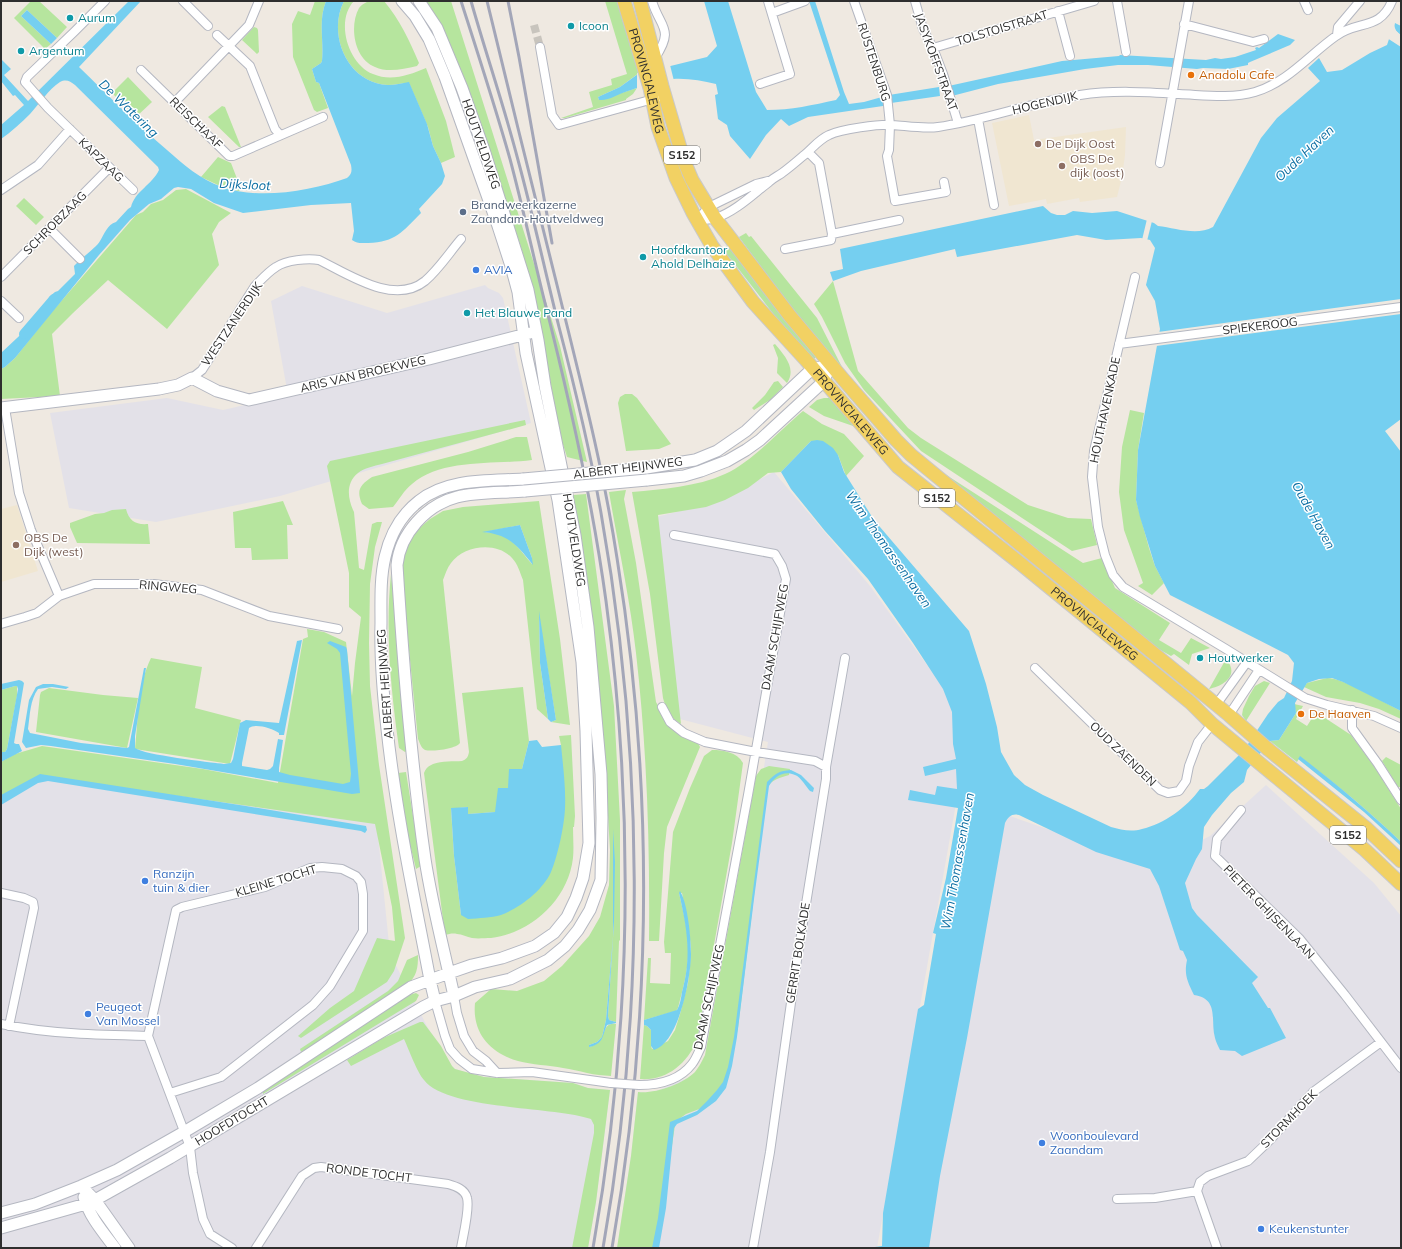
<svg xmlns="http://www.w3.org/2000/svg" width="1402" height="1249" font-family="Mulish,sans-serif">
<rect width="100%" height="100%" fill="#efe9e1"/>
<!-- industrial -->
<path fill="#e3e1e8" d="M485 285 488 288 499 293 503 298 531 423 280 496 156 522 69 508 50 413 167 398 223 410 288 395 271 301 302 286 387 313Z
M774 472 870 586 950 697 962 770 877 1248H617L631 1156 638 1092 646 1093 656 1091 687 1078 705 1066 720 1041 768 742 676 718 656 517 709 504Z
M41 776 376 816 390 954 428 1028 452 1066 455 1069 484 1077 573 1083 588 1088 610 1090 596 1202 588 1248H1V794Z
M1266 785 1374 883 1401 916V1248H927L1001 813 1152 865 1210 836Z"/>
<!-- education -->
<path fill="#f0e6d1" d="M1029 115 1034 140 1126 127 1125 155 1122 177 1117 197 1080 202 1079 198 1047 204 1046 199 1009 206 992 123Z
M17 505 38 571 1 582V509Z"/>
<!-- green -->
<path fill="#b6e59e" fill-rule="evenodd" d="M31 1H39L67 27 57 38 27 10 21 16 51 44 45 49 14 18Z
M315 1H326C318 21 324 41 322 61L321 63 312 69 316 82 319 83 328 108 317 112 314 110 293 57 292 24 298 11 310 15Z
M344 1H354C335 21 348 64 373 74 391 82 409 75 426 68L446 121 455 157 441 163 433 146 428 127 409 83C402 83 395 85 388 85 347 83 327 34 344 1Z
M368 1H384C400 20 409 40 419 63L417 66C403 69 388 73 375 67 354 59 349 26 359 8 362 4 366 3 368 1Z
M426 1H451L560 346 587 462 567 457 560 435 536 302 521 247 478 120 457 60 447 40Z
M605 1H620L622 19 639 73 620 87 598 97 599 100 637 88 633 94 626 99V100L565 118H561L593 107 589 92 612 85 611 79 627 74Z
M254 27 257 28 258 30 259 52 257 54 242 40Z
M128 77 152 102 136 117 112 93Z
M222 106 225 107 241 147H239L208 117Z
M218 157 231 163 241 189 239 191 222 187 201 177Z
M186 189 231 213 219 222 212 234 219 265 167 329 108 280 73 313 52 334 60 396 1 399V369L5 367 15 358 50 314 136 215 143 212 151 204 163 200 176 190Z
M24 198 44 217 36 225 16 206Z
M746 233 749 237 751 236 817 318 842 367 841 368 785 301 777 288 739 237Z
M728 245 815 354 816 357 812 361 775 316 730 258 721 251Z
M833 281 858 371 908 428 921 438 1028 505 1068 518 1091 519 1097 545 1072 551 921 451 864 390 845 363 822 317 814 304Z
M775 344C784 355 797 368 787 383L777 373 778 358 773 345Z
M778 381 783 387 770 400 754 410 752 408 765 395 774 382Z
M625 394H632L637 398 671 444 659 449 626 451 618 403 620 397Z
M824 398H830L856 427 824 416 809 407 817 400Z
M1130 410 1144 413 1138 450 1136 500 1149 548 1155 566 1164 583 1152 595 1138 586 1143 583 1124 530 1119 492 1122 447Z
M803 411 822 424 844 434 864 456 846 476 838 455 811 441 781 472 768 473 748 488 725 500 706 507 658 515 681 724C670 718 666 709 663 698L650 594 632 492C663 489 696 487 725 474 752 462 780 430 803 411Z
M525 420 526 425 382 464C374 466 364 468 358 473 345 483 348 500 354 512L359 568 364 570 372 524 377 522H382L375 547 370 584 369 643 370 686 379 765 405 938 394 971 387 982 301 1038 298 1036 330 1008 354 991 377 938 395 941 392 907 375 824 44 777 1 799V762L15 754 42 746 203 769 278 783 303 639 308 637 307 629 324 632 346 642 352 696 355 663 361 617 349 607V573L327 466 330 461Z
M516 437H527L532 460C494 465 442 458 412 484 404 490 399 500 393 507L369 509 362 504C356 490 360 485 372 477L468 452Z
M937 469 1083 563 1102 558 1115 588 1170 623 1159 640 1181 653 1191 638 1210 648 1192 654 1189 665 1174 654 1171 656 1150 644 1103 604Z
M626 490 624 499 636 563 656 702 661 711 697 741 700 747 667 827 664 853 659 941H649C650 845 647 749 636 653 630 599 618 545 609 492Z
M586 494 614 706 620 820V940L619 941 616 1022 609 1020 608 1016 614 922V829L613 937 606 1020 602 1037 597 1042 589 1045V1047C609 1043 599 1022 616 1024L611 1076C603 1075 595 1075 587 1073 579 1071 571 1069 563 1068 549 1065 532 1065 518 1061 490 1053 472 1033 475 1003L491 989 517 991 544 981 562 966 589 936 600 917 609 885 610 850 604 747 596 656 573 495Z
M283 501 293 525H287L288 559 252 560 251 548H235L233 512Z
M539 501 560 639 570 725 551 722 556 720 539 616 540 663 548 719 537 709 523 580C520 573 518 564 512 558 497 541 464 545 451 563 447 568 445 575 443 580L460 743C456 749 432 752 425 750 421 748 420 743 418 739L402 581V565L407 546 417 530 430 519 443 511 463 507ZM520 525 532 558V564C522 553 512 536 495 533 492 533 488 533 485 532Z
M126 509C129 521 136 525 148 524L150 544 77 543 70 527V523L95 514 104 513 112 510Z
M391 574 408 750 405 752 399 748C391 691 385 632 391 574Z
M151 658 202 667 195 708 241 720 230 764 135 749C138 720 138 684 151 658Z
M1226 659C1240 675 1224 686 1209 689Z
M1327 678C1344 678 1385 703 1401 711V719L1379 709 1360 703 1326 697 1304 687 1307 683Z
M1264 681 1270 683 1246 721 1242 715 1243 709 1249 696 1255 686Z
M15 686H17V696L7 749 5 752H1V690Z
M523 687 529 741 522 769 508 788 496 812 468 814 467 807 451 809 454 856 461 915 561 745 559 736 571 735 575 816 574 827H573C573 837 574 848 573 858 568 900 531 933 491 938 485 938 478 939 472 938 467 937 462 934 457 934 453 933 449 934 445 935L424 773C429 759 450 762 462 761 467 759 468 757 469 752L462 693Z
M49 688 103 695 138 698 127 748 36 732 40 695 41 692Z
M1294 704 1303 706 1296 719 1307 726 1316 712 1351 735 1374 766 1401 809V842C1369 811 1335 783 1300 757L1297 762 1270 741 1279 740 1296 713Z
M712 750C723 750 737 752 743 763L732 843 697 1041C686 1064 667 1081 640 1079L644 1025 647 1026 651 1030V1046L652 1049 668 1041 675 1030 680 1014 688 983 690 965 691 947 688 924 682 893H679C683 911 688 929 688 947 689 968 683 988 678 1008L676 1011 644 1020 648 958H651L650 983 670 984 671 953H665L664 942 673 832 690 788 704 756Z
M1386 757 1401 765V787H1398L1382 761Z
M769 766 790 769 789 775C780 778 772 779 767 788L738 1028 728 1075 710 1105 686 1114 679 1119 675 1125 657 1248H617L631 1156 638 1092C655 1094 683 1084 695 1072 699 1067 702 1061 705 1055L756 776 761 769Z
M406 772 421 866 416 869 402 811 398 773Z
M418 955C418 968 417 976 407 985L324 1040 301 1052 300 1049 388 991 398 981 407 960Z
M416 993 419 995 416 1001 263 1094V1092L286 1073 409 995Z
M420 1022H423L441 1046 452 1066 455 1069 484 1077 573 1083 588 1088 610 1090 596 1202 588 1248H572L594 1133V1125L591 1119C552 1106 447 1110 424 1080 417 1072 409 1050 404 1039L351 1066 347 1060 383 1038Z"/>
<!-- water -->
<path fill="#75cff0" d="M129 1H141L79 67C108 95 136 124 167 150 184 165 200 179 222 187 258 200 312 191 347 178 352 174 352 171 351 165L319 83 316 82 312 69 321 63 322 61C324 40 318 21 326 1H344C327 34 347 83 388 85 395 85 402 83 409 82L427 124 433 146 441 163 445 176 442 184 419 209 421 213C402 232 396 242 368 243 362 243 357 244 352 240L354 231 351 203 311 205 243 213 214 203 191 189 178 187 174 188 161 199 149 204 130 220 99 255 15 358 5 367 1 369V353L33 323 47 307 49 297 55 292 58 291 75 274 74 266C81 258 96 248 100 241 105 233 107 225 116 222L128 209 131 207C135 191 152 185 159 170L158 167 75 85C70 81 66 79 60 82 49 89 39 104 30 114 21 123 11 132 1 139V125L24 105 15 95 13 96 1 81V59L11 69 4 75 28 101Z
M704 1H728L756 92 767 110C791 110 813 105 836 100L840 95 809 1H815L844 92 849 104 864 102 889 95 939 87 940 96 891 103 883 106 808 117 789 126 781 119 766 135 750 159 730 136 727 125 718 119 715 95 718 94 716 84C702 81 688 78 673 79 658 81 642 86 628 91 618 94 609 101 599 100L598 97 620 87 638 74 707 57 717 46Z
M27 10 57 38 51 44 21 16Z
M1395 23 1401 26V419L1385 431 1401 452V711L1343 682 1332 678 1319 679 1307 683 1295 703 1296 713 1279 740 1270 741 1247 770 1244 782 1231 793 1212 815 1204 827 1202 849 1196 859 1185 883 1192 908 1197 915 1258 977 1252 983 1268 1008H1270L1286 1038 1242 1056 1235 1051 1220 1050C1218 1046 1216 1042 1215 1038 1210 1021 1220 999 1194 995 1187 981 1184 974 1187 960L1183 951 1180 950 1159 886 1150 869 1096 852 1019 815C1013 813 1008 816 1005 823L967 1038 940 1176 929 1248H874L875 1247 882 1246 883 1213 918 1009 924 1005 936 934 933 933 946 878 958 808 908 800 910 790 935 795 937 786 957 789 956 769 925 776 923 767 956 759 953 744 952 712 943 689 913 643 868 579 825 531 791 489 781 472 811 441 817 440 823 441 833 448 838 455 844 472 874 520 969 631 986 684 997 727 1001 752 1014 775 1025 785 1043 795 1111 827C1121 830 1132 832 1142 829 1164 824 1187 807 1200 789H1204L1208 786 1244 750 1268 714 1278 702 1284 698 1292 681 1294 663 1288 655 1170 595 1155 566 1140 517 1136 500 1138 450 1160 329 1155 301 1146 285 1155 248 1150 240 1141 238 1106 240 1077 235 957 257 955 249 861 271 833 281 830 272 843 269 840 249 1043 206 1051 213 1057 215H1065L1073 211 1092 213 1117 211 1154 223 1158 226C1175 228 1197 236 1213 227L1261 138 1277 118 1320 81 1308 68 1319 58 1327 72 1342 70 1370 53 1387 45 1389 39 1399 34 1394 28Z
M1278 34 1295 40 1290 45 1250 62 1248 63V65L1228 69 1203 68 1197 69 1148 65H1118L1085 69 998 84 948 97 944 87 1062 61 1119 56 1120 55 1206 60 1215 58 1221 59 1235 57 1256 50 1255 48 1257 47 1259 48Z
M520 525 532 558 533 565C517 545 508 534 482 532Z
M539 611 556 720 551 722 548 719 540 663Z
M302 640 284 735H279V733C272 728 255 723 249 728L242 763V766L267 770 270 769 273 766 278 739 283 740 279 768V772L290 775 343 784 350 782 351 774 340 653 337 649 327 643 330 641 346 647 347 650 360 793 352 794 175 764 51 746 41 745 26 748 22 742 29 700 36 687 43 684H53L69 687 66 689 52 687 38 689C30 700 30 715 28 729L30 733 81 743 127 748 129 747 144 668H146L135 736V748C144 755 209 762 224 764L231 763 233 759 240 723 246 720 279 723 297 641Z
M19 680 22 681 24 683 14 743 16 744H19L22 751 1 762V752H5L7 749 18 689 17 686H15L1 690V684Z
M537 740 542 747 561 745C563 766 566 788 565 809 564 827 558 855 551 872 543 890 520 908 501 915 491 918 479 918 468 919L461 915 454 856 451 808 468 807V814L495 812 498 788H508L509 769H522L529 741Z
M1300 756C1335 783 1369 811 1401 842V846L1364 812 1298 759Z
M791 770 801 775 814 788 813 792 810 791C806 787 801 777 795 775 784 770 775 776 769 786L754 899 737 1037 732 1066 726 1088 716 1101 697 1115 677 1124 674 1128 666 1208 659 1248H652L658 1218 670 1122 697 1111 708 1100 717 1090 723 1082 728 1067 734 1037 767 782C776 773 779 771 791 770Z
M40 774 246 806 366 826 367 830 365 833 361 831 48 781 38 783 1 805V795Z
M613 829 615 862 614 922 608 1016 609 1020 616 1022V1023L607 1025C602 1036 604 1044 589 1047V1045L597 1042 602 1037 606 1020 613 937Z
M680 891C688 904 691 939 691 954 691 977 679 1043 654 1050L651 1046V1030L647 1026 644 1025V1020L677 1010C680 1005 681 998 682 992 692 956 687 928 679 893Z"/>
<!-- pier -->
<path fill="#efe9e1" d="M1393 22 1396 31 1401 35V47L1387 38 1395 34 1392 29Z
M670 65 674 81 637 90V73Z
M1147 219 1152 221 1147 241 1142 240Z
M1401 299V314L1156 346 1158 332Z"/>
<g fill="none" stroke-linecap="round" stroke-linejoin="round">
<!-- canal -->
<path stroke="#75cff0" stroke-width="10" d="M24 334 54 299"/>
<!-- street-tunnel -->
<path stroke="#c8c4bd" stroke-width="8" stroke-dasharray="8 4" stroke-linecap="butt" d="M534 25 540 47"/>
<defs>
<path id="street" d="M105 1 74 32 27 77 25 82 48 108 133 190
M183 1 208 26
M652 1C660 28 675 28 655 58
M854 1 887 95 890 125 889 150 887 156 895 201 946 192 944 182
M915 1 923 29 933 48 943 74 958 123
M1117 1 1126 52
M1304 1 1308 10
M1058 11 1070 56
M772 13 805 1
M1184 24 1253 42 1264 39
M217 35 250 66 275 129 280 135
M1337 35 1338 27 1360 1
M540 47 552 115 559 125 657 98
M933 48 1094 1
M141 70 229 156H233L323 117
M760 84 790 74 768 1
M175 102 249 25 259 1
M978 119 994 205
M1160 163 1189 1
M1 190 38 165 70 129
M697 220C703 220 710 220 716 218 736 211 752 195 769 182 773 178 778 176 782 173 789 168 796 162 803 156 812 149 818 140 829 135 841 129 879 124 893 125 907 126 924 129 938 127 986 120 1032 102 1080 95 1112 90 1146 92 1179 94 1204 95 1230 99 1255 92 1288 82 1309 55 1336 36 1357 20 1380 31 1392 1
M697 220 709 207 715 204 756 184 768 181
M50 229 80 259
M832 234 899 220
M785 249 831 240 832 234 819 163 808 152
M1 277 109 168
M1135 277 1094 451 1092 477 1098 527 1105 555 1113 575 1123 587 1226 649 1305 698 1327 705 1374 716 1401 728
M1 301 19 318
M1119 344 1401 307
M192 378 202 370 255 286C262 279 268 272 276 267 286 260 308 258 319 260 348 274 394 306 425 281 439 269 449 253 461 239
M5 408 19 493 31 530 59 596
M1 624 25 617 37 613 59 596 94 584H154L202 590 269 616 338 629
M1035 668 1160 790 1168 793 1179 791 1186 781 1189 766 1198 742 1212 724
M1216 705 1247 662
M662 707 670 722 684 733 705 742 756 752 815 761 826 767
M1352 710V728L1378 764 1401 800
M1229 715 1259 670
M1241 810 1217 839 1215 856 1299 938 1345 995 1401 1068
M1 893 24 898 33 902 34 908 9 1026
M454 996 457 1013 464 1036 473 1051 486 1061 497 1073
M435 1001 445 1036 450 1049 459 1059 472 1069 497 1073 532 1072 611 1083
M1 1024C49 1034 99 1035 148 1036
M639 1085C659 1085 679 1081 692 1064 696 1059 698 1053 701 1047L748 795 786 579 782 566 775 554 674 535
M170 1093 221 1077 313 1005 330 986 363 931V894L361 882 356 876 342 869 322 867 310 868 265 887 182 907 176 910 148 1036 190 1147 193 1173 203 1219 210 1234 232 1248
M1117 1199 1155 1198 1197 1191
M256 1248 302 1176 314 1168 321 1167 448 1184C455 1186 465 1189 467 1198 470 1209 463 1236 461 1248
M753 1248 770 1152 797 960 826 779V767L845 658
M1217 1248 1197 1191 1200 1182 1208 1176 1248 1161 1270 1140 1313 1092 1381 1042"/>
<path id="secondary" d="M1 408 159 389 178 385 192 378 217 391 249 400 429 359 530 333
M646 468 695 460 717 451 746 431 812 369 831 365
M647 480 684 476 701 471 727 461 746 450 760 440 823 382 831 365
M454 996C444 950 432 905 425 859 411 762 403 663 397 565 400 534 426 505 457 497 477 492 503 493 525 491
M435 1001 430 980C414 896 396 813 387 729 383 694 380 659 381 623 381 601 380 578 385 557 390 535 401 515 419 501 447 478 489 481 523 479
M81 1186 95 1200 129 1248
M84 1197C89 1216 103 1232 115 1248
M1 1213 35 1204 81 1186 117 1170 184 1132 258 1088 411 987 449 973 472 965 502 958 535 946 554 933 567 917 576 898 583 878 589 843 586 731 582 662 558 500 526 353 518 292 511 266 498 226 445 77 429 39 415 16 402 1
M1 1228 86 1204 95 1200 170 1158 423 1007 435 1001 454 996 475 987 510 979 548 960 565 946 578 930 590 910 601 880 602 818 601 774 588 627 575 535 545 386 538 340 528 290 484 150 462 88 437 28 419 1"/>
<g id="primary">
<path id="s1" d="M624 1 650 88 658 127 676 178 693 213 712 246 753 302 806 360 898 467 1021 564 1191 703 1212 724 1365 850 1401 884"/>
<path d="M640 1 662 86 684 161 692 180 715 218 790 316 843 379 896 440 911 455 939 478 1229 715 1269 750 1365 827 1401 861"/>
</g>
</defs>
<!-- street casing -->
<use href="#street" stroke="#b4b7c1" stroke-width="10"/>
<!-- secondary casing -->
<use href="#secondary" stroke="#b4b7c1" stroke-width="13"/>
<!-- primary casing -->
<use href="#primary" stroke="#c9c9c9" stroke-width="15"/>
<!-- street -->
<use href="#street" stroke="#fff" stroke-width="8"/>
<!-- secondary -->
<use href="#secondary" stroke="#fff" stroke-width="11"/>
<!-- primary -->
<use href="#primary" stroke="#f2d163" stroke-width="13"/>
<!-- rail -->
<path stroke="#a3a6b8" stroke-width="3" d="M461 1C478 54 495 106 510 159 522 204 532 250 543 295 569 397 592 498 606 601 635 816 631 1035 593 1248
M471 1C486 54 504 106 518 160 533 215 545 271 559 327 575 388 590 450 601 513 644 755 646 1006 603 1248
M487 1C510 96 533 190 557 285 579 375 603 466 617 558 654 787 652 1020 612 1248
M508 1 519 57 552 243"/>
<defs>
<path id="street-bridge" d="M611 1083 639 1085"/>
<path id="secondary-bridge" d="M523 479 646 468
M525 491 647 480"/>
</defs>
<!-- street-bridge casing -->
<use href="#street-bridge" stroke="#b4b7c1" stroke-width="10" stroke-linecap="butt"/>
<!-- secondary-bridge casing -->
<use href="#secondary-bridge" stroke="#b4b7c1" stroke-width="13" stroke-linecap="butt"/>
<!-- street-bridge -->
<use href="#street-bridge" stroke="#fff" stroke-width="8"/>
<!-- secondary-bridge -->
<use href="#secondary-bridge" stroke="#fff" stroke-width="11"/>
</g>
<!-- markers -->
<g fill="#0f9aa8" stroke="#fff" stroke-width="1.5">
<circle cx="70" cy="18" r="4"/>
<circle cx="571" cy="26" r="4"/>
<circle cx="21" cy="51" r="4"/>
<circle cx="643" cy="257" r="4"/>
<circle cx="467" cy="313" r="4"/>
<circle cx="1200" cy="658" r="4"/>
</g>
<g fill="#e8710a" stroke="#fff" stroke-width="1.5">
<circle cx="1191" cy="75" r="4"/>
<circle cx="1301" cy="714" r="4"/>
</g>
<g fill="#8d6e63" stroke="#fff" stroke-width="1.5">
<circle cx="1038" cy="144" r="4"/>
<circle cx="1062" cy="166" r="4"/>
<circle cx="16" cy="545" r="4"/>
</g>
<circle fill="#5c6f8a" stroke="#fff" stroke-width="1.5" cx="463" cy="212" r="4"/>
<g fill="#3f7fe0" stroke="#fff" stroke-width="1.5">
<circle cx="476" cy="270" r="4"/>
<circle cx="145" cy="881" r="4"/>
<circle cx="88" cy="1014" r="4"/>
<circle cx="1042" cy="1143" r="4"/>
<circle cx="1261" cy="1229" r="4"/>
</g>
<g text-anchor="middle" stroke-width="3" stroke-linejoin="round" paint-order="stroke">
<!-- shield labels -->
<g fill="#fff" stroke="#6d6d6d" stroke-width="1">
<rect x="664" y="146" width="36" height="18" rx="3"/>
<rect x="919" y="489" width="36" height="18" rx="3"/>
<rect x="1330" y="826" width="36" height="18" rx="3"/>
</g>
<g font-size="11" font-weight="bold" fill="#2e2e2e">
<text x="682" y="159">S152</text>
<text x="937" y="502">S152</text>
<text x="1348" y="839">S152</text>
</g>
<!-- culture labels -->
<g font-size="12" fill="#0d838f" stroke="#fff" text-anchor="start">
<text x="78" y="22">Aurum</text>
<text x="579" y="30">Icoon</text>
<text x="29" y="55">Argentum</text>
<text x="651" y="254">Hoofdkantoor<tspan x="651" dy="14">Ahold Delhaize</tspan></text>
<text x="475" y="317">Het Blauwe Pand</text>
<text x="1208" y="662">Houtwerker</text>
</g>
<!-- street labels -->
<g font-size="12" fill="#2e2e2e" stroke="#fff">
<text transform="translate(1002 28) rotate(-17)" y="4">TOLSTOISTRAAT</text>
<text transform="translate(874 62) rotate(72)" y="4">RUSTENBURG</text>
<text transform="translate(936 62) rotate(70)" y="4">JASYKOFFSTRAAT</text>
<text dy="4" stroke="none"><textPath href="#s1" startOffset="83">PROVINCIALEWEG</textPath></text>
<text transform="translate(1045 103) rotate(-13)" y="4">HOGENDIJK</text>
<text transform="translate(196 123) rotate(44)" y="4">REISCHAAF</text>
<text transform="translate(481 144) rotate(71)" y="4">HOUTVELDWEG</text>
<text transform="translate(101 160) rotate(44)" y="4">KAPZAAG</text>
<text transform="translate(55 223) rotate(-45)" y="4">SCHROBZAAG</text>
<text transform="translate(232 324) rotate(-56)" y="4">WESTZANERDIJK</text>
<text transform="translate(1260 326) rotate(-7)" y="4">SPIEKEROOG</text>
<text transform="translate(363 374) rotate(-13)" y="4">ARIS VAN BROEKWEG</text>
<text transform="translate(1105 410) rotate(-78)" y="4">HOUTHAVENKADE</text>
<text dy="4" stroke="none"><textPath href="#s1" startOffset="478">PROVINCIALEWEG</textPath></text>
<text transform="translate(628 468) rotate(-7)" y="4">ALBERT HEIJNWEG</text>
<text transform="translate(574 540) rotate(81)" y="4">HOUTVELDWEG</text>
<text transform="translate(168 587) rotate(5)" y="4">RINGWEG</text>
<text dy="4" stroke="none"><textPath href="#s1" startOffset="802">PROVINCIALEWEG</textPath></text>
<text transform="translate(775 637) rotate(-80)" y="4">DAAM SCHIJFWEG</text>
<text transform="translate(385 684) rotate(-94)" y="4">ALBERT HEIJNWEG</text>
<text transform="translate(1123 754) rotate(44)" y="4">OUD ZAENDEN</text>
<text transform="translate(276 881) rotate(-17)" y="4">KLEINE TOCHT</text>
<text transform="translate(1269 912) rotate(46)" y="4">PIETER GHIJSENLAAN</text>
<text transform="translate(798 953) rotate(-81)" y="4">GERRIT BOLKADE</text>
<text transform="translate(709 997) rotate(-78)" y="4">DAAM SCHIJFWEG</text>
<text transform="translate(1289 1119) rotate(-46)" y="4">STORMHOEK</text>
<text transform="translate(232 1121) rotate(-31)" y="4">HOOFDTOCHT</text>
<text transform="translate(369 1173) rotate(7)" y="4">RONDE TOCHT</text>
</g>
<!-- food labels -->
<g font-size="12" fill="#c56008" stroke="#fff" text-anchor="start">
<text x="1199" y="79">Anadolu Cafe</text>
<text x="1309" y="718">De Haaven</text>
</g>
<!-- education labels -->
<g font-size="12" fill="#785e54" stroke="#fff" text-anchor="start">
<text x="1046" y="148">De Dijk Oost</text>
<text x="1070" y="163">OBS De<tspan x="1070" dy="14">dijk (oost)</tspan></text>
<text x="24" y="542">OBS De<tspan x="24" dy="14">Dijk (west)</tspan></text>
</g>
<!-- service labels -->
<g font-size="12" fill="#4e5e75" stroke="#fff" text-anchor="start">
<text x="471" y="209">Brandweerkazerne<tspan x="471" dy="14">Zaandam-Houtveldweg</tspan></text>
</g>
<!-- shop labels -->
<g font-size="12" fill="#366cbe" stroke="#fff" text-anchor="start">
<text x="484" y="274">AVIA</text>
<text x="153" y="878">Ranzijn<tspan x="153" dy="14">tuin &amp; dier</tspan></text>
<text x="96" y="1011">Peugeot<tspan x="96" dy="14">Van Mossel</tspan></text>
<text x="1050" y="1140">Woonboulevard<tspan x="1050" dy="14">Zaandam</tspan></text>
<text x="1269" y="1233">Keukenstunter</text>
</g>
<!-- water labels -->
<g font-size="13" font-style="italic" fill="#0d6fa3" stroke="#fff">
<text transform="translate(129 108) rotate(44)" y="5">De Watering</text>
<text transform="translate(1304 153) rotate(-43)" y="5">Oude Haven</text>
<text transform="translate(245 184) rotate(3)" y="5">Dijksloot</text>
<text transform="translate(1314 515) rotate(61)" y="5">Oude Haven</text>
<text transform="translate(889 549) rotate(55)" y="5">Wim Thomassenhaven</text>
<text transform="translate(957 861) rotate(-80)" y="5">Wim Thomassenhaven</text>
</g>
</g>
<!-- border -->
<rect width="1402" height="1249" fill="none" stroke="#2e2e2e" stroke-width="4"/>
</svg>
